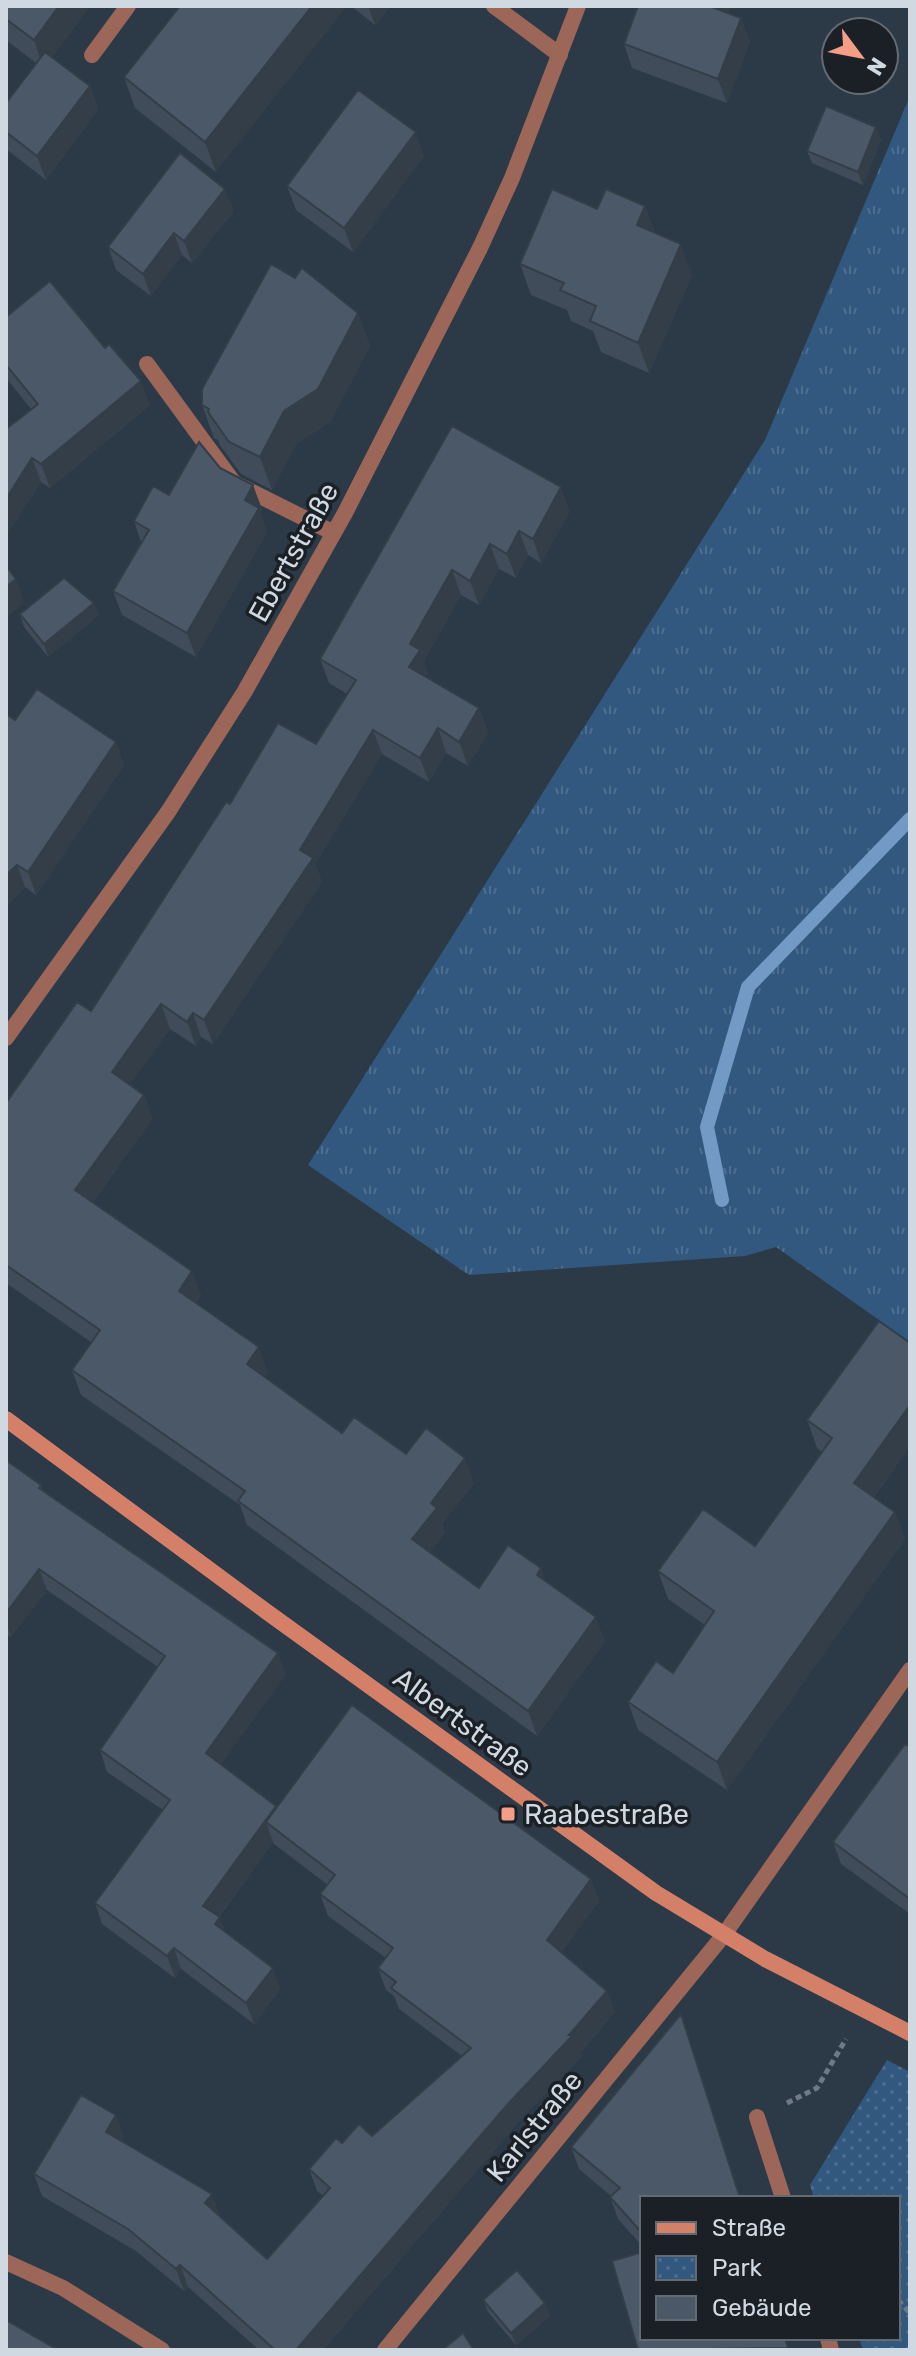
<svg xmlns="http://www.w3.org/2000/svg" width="916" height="2356" font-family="Rubik,sans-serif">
<defs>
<pattern id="grass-tufts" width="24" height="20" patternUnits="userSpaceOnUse" patternTransform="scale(2)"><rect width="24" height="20" fill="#32587f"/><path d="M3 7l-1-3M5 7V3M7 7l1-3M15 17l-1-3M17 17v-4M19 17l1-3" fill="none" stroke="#4f6f91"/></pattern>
<pattern id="park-dots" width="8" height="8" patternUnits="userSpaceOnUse" patternTransform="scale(2)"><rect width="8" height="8" fill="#32587f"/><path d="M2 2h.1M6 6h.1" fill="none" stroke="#4f6f91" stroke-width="1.8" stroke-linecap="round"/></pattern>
</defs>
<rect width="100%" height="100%" fill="#2c3947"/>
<!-- grass -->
<path fill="url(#grass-tufts)" d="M910 96V1342L776 1247 745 1256 469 1275 308 1165 765 440Z"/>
<!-- park -->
<path fill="url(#park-dots)" d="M887 2060 910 2072V2350H863L859 2338H898V2198H814L810 2185Z"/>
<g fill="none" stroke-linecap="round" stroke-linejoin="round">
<!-- stream -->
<path stroke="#729ac4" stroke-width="14" d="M722 1200 707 1127 748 987 910 819"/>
<!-- path -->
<path stroke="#6f7a86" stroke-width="5" stroke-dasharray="6 4" stroke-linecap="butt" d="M787 2103 817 2088 846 2039
M898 2300 910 2313"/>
<!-- street -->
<path stroke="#9c6758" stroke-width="16" d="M494 6 560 55
M92 55 128 6
M147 364 234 483 334 533
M6 1038 168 812 245 691 345 513 480 248 512 178 578 6
M757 2117 783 2198
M6 2262 63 2288 162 2350
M828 2338 831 2350
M385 2350 723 1936 910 1670"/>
<!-- secondary -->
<path stroke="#d47f68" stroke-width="16" d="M6 1419 267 1612 656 1893 765 1959 910 2033"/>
</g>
<!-- wall -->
<path fill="#404c59" d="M6 6 53 58 90 86 98 110 46 180 6 149V103L36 63 6 40Z
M180 6 216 172 135 108 124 77Z
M351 6H391L375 25Z
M638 6H731L728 13 741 18 750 42 727 103 632 68 624 44Z
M876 127 881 140 863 185 812 163 807 151Z
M424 156 353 252 296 210 287 186Z
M645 206 655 233 692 275 649 373 601 352 593 331 571 321 567 310 531 295 520 264 597 209Z
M234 211 192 263 182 255 151 296 116 270 108 247Z
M358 313 370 346 330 422 296 444 272 490 241 474 220 445 218 440 214 438 202 405Z
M6 317 105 348 150 405 50 488 41 482 6 536V429L31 409 6 378Z
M452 426 570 511 541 563 528 555 516 578 499 569 479 605 461 595 424 661 428 674 426 677 479 708 488 733 468 766 446 753 429 782 382 754 315 864 322 882 213 1044 201 1037 196 1046 170 1029 129 1085 144 1095 152 1119 93 1202 201 1295 196 1303 268 1372 264 1377 342 1433 406 1454 474 1483 442 1524 445 1532 430 1552 479 1588 546 1581 605 1641 537 1736 247 1525 240 1505 81 1395 72 1370 91 1342 6 1283V1103L91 1011 230 804 316 744 347 694 329 683 320 659Z
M169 495 262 509 260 512 267 532 196 657 122 615 113 591 141 542 134 521Z
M20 614 99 615 48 657 24 627Z
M6 714 15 720 116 742 124 765 36 895 25 887 6 906Z
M910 1343V1446L874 1497 895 1512 905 1539 727 1790 638 1730 628 1702 673 1673 705 1625 668 1599 658 1571 755 1546 822 1452 817 1448 807 1420Z
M6 1460 41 1485 42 1490 286 1674 221 1764 276 1806 591 1879 599 1901 561 1953 607 1991 615 2012 580 2053 581 2057 515 2126 323 2350H259L188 2287 184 2291 136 2251 42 2196 34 2174 124 2137 122 2141 220 2216 267 2259 323 2196 317 2191 309 2169 342 2143 372 2136 462 2056 399 2009 394 1996 386 1990 378 1968 386 1958 328 1916 320 1894 328 1885 274 1844 273 1842 219 1917 225 1931 280 1989 254 2024 181 1969 175 1978 102 1924 95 1903 163 1810 107 1772 100 1750 158 1667 47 1590 11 1637 6 1634Z
M910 1747V1914L841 1864 833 1842Z
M689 2036 642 2198V2246L618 2219 610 2197 611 2196 579 2169 571 2147Z
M483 2300 545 2303 550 2316 516 2345 488 2312Z
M786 2338 789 2350H638Z"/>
<!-- shaded-wall -->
<path fill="#343e48" d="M59 6H91L44 69 34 40Z
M312 6H347L216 172 205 142Z
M368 6H391L375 25Z
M713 6H731L721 31 712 7Z
M741 18 750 42 727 103 718 79Z
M90 86 98 110 46 180 37 156Z
M876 127 881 140 863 185 858 172Z
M416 132 424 156 353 252 344 228Z
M225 189 234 211 192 263 184 241Z
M645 206 656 236 637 225Z
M174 233 182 255 151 296 143 274Z
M681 244 692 275 649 373 638 343Z
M358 313 370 346 330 422 296 444 272 490 260 457 284 411Z
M141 381 150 405 50 488 41 464Z
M32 458 41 482 6 536V499Z
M253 485 262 509 260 512 267 532 196 657 187 633 245 500Z
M561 487 570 511 541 563 533 539Z
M519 531 528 555 516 578 507 554Z
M490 544 499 569 479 605 470 581Z
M452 570 461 595 424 661 428 674 418 691 409 667 410 644Z
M16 579 25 603 6 618V587Z
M94 603 99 615 48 657 44 644Z
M479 708 488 733 468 766 459 742Z
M438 728 446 753 429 782 420 758Z
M373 730 382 754 315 864 322 882 213 1044 204 1020 300 850Z
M116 742 124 765 36 895 28 872Z
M17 865 25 887 6 906V875Z
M161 1004 170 1029 121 1097 112 1072Z
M193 1013 201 1037 196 1046 187 1022Z
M144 1095 152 1119 84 1214 75 1190Z
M192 1271 201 1295 188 1315 179 1291Z
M259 1347 268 1372 256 1388 247 1364Z
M910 1405V1446L864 1510 854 1483Z
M465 1458 474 1483 442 1524 445 1532 421 1564 412 1539 431 1503Z
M895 1512 905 1539 727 1790 717 1762Z
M541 1568 550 1592 537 1575Z
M39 1569 47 1590 11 1637 6 1623V1613Z
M596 1617 605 1641 537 1736 528 1711Z
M278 1653 286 1674 214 1774 206 1753Z
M276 1806 266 1822 273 1842 211 1927 203 1906Z
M591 1879 599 1901 555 1962 547 1940Z
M220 1917 227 1938 215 1924Z
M174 1948 181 1969 175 1978 167 1956Z
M273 1968 280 1989 254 2024 246 2003Z
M607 1991 615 2012 580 2053 581 2057 515 2126 323 2350H296L507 2105Z
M681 2014 689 2036 741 2198H740Z
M116 2115 124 2137 114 2154 106 2132Z
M212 2194 220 2216 205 2203Z
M180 2265 188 2287 184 2291 176 2269Z
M545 2303 550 2316 516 2345 511 2333Z"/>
<!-- building -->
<path fill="#4b5867" stroke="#343e48" stroke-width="2" d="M6 6H59L34 40 6 19Z
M180 6H312L205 142 124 77Z
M638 6H713L712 7 741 18 718 79 624 44Z
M45 52 90 86 37 156 6 132V103Z
M358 90 416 132 344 228 287 186Z
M826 106 876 127 858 172 807 151Z
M180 153 225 189 184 241 174 233 143 274 108 247Z
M552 189 597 209 606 189 645 206 637 225 681 244 638 343 590 321 596 306 560 290 564 283 520 264Z
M271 264 295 278 302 268 358 313 318 389 284 411 260 457 229 442 208 412 209 409 202 405V389Z
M50 281 105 348 109 344 141 381 41 464 32 458 6 499V429L38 404 6 365V317Z
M452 426 561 487 533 539 519 531 507 554 490 544 470 581 452 570 410 644 420 650 409 667 479 708 459 742 438 728 420 758 373 730 300 850 313 858 204 1020 193 1013 187 1022 161 1004 112 1072 144 1095 75 1190 192 1271 179 1291 259 1347 247 1364 342 1433 354 1417 406 1454 426 1428 465 1458 431 1503 437 1508 412 1539 479 1588 508 1545 541 1568 537 1575 596 1617 528 1711 238 1501 245 1491 72 1370 100 1330 6 1265V1103L77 1002 91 1011 226 802 230 804 278 723 316 744 356 680 320 659Z
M199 442 220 468 253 485 245 500 259 508 187 633 113 591 149 530 134 521 153 486 169 495Z
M6 566 16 579 6 587Z
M64 578 94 603 44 644 20 614Z
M37 689 116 742 28 872 17 865 6 875V714L15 720Z
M879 1321 910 1343V1405L854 1483 895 1512 717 1762 628 1702 656 1661 673 1673 714 1611 658 1571 703 1509 755 1546 832 1438 807 1420Z
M6 1460 41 1485 39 1488 278 1653 206 1753 276 1806 203 1906 220 1917 215 1924 273 1968 246 2003 174 1948 167 1956 95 1903 170 1800 100 1750 165 1656 39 1569 6 1613Z
M352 1705 591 1879 547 1940 607 1991 569 2035H573L507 2105 296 2350H275L180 2265 176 2269 128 2229 34 2174 81 2095 116 2115 106 2132 212 2194 205 2203 267 2259 330 2188 309 2169 336 2138 342 2143 359 2124 372 2136 471 2048 391 1988 396 1982 378 1968 393 1948 320 1894 335 1875 266 1822Z
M905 1744 910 1747V1899L833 1842Z
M681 2014 740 2198H642V2233L610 2197 620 2188 571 2147Z
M642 2252V2338H785L788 2348 638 2350 612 2261Z
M517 2270 545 2303 511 2333 483 2300Z
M6 2320 58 2350H6Z
M463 2333 474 2350H442Z"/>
<!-- markers -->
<rect fill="#f49e87" stroke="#1a2026" stroke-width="3" x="500" y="1806" width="16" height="16" rx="4"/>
<g text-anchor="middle" stroke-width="7" stroke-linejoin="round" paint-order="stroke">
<!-- street labels -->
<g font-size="28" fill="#d0d8e1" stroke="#1a2026">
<text transform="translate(293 552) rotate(-61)" y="10">Ebertstraße</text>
<text transform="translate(463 1722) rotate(36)" y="10">Albertstraße</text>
<text transform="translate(534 2126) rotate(-51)" y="10">Karlstraße</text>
</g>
<!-- poi labels -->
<g font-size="28" fill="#d0d8e1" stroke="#1a2026" text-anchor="start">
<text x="524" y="1824">Raabestraße</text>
</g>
</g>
<!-- border -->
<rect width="916" height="2356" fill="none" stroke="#d0d8e1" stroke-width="16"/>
<!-- legend -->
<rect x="640" y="2196" width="260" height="144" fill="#1a2026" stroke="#636a71" stroke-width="2"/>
<rect x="656" y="2222" width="40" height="12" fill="#d47f68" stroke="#636a71" stroke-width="2"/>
<text x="712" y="2236" font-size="24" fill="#d0d8e1">Straße</text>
<rect x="656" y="2256" width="40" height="24" fill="url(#park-dots)" stroke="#636a71" stroke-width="2"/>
<text x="712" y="2276" font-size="24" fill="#d0d8e1">Park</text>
<rect x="656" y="2296" width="40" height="24" fill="#4b5867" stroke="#636a71" stroke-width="2"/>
<text x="712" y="2316" font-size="24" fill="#d0d8e1">Gebäude</text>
<!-- north arrow -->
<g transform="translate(860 56) rotate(122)"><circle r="38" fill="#1a2026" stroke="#636a71" stroke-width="2"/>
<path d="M0-6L14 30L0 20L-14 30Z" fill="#f49e87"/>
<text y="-12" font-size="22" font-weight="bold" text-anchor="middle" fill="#d0d8e1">N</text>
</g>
</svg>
